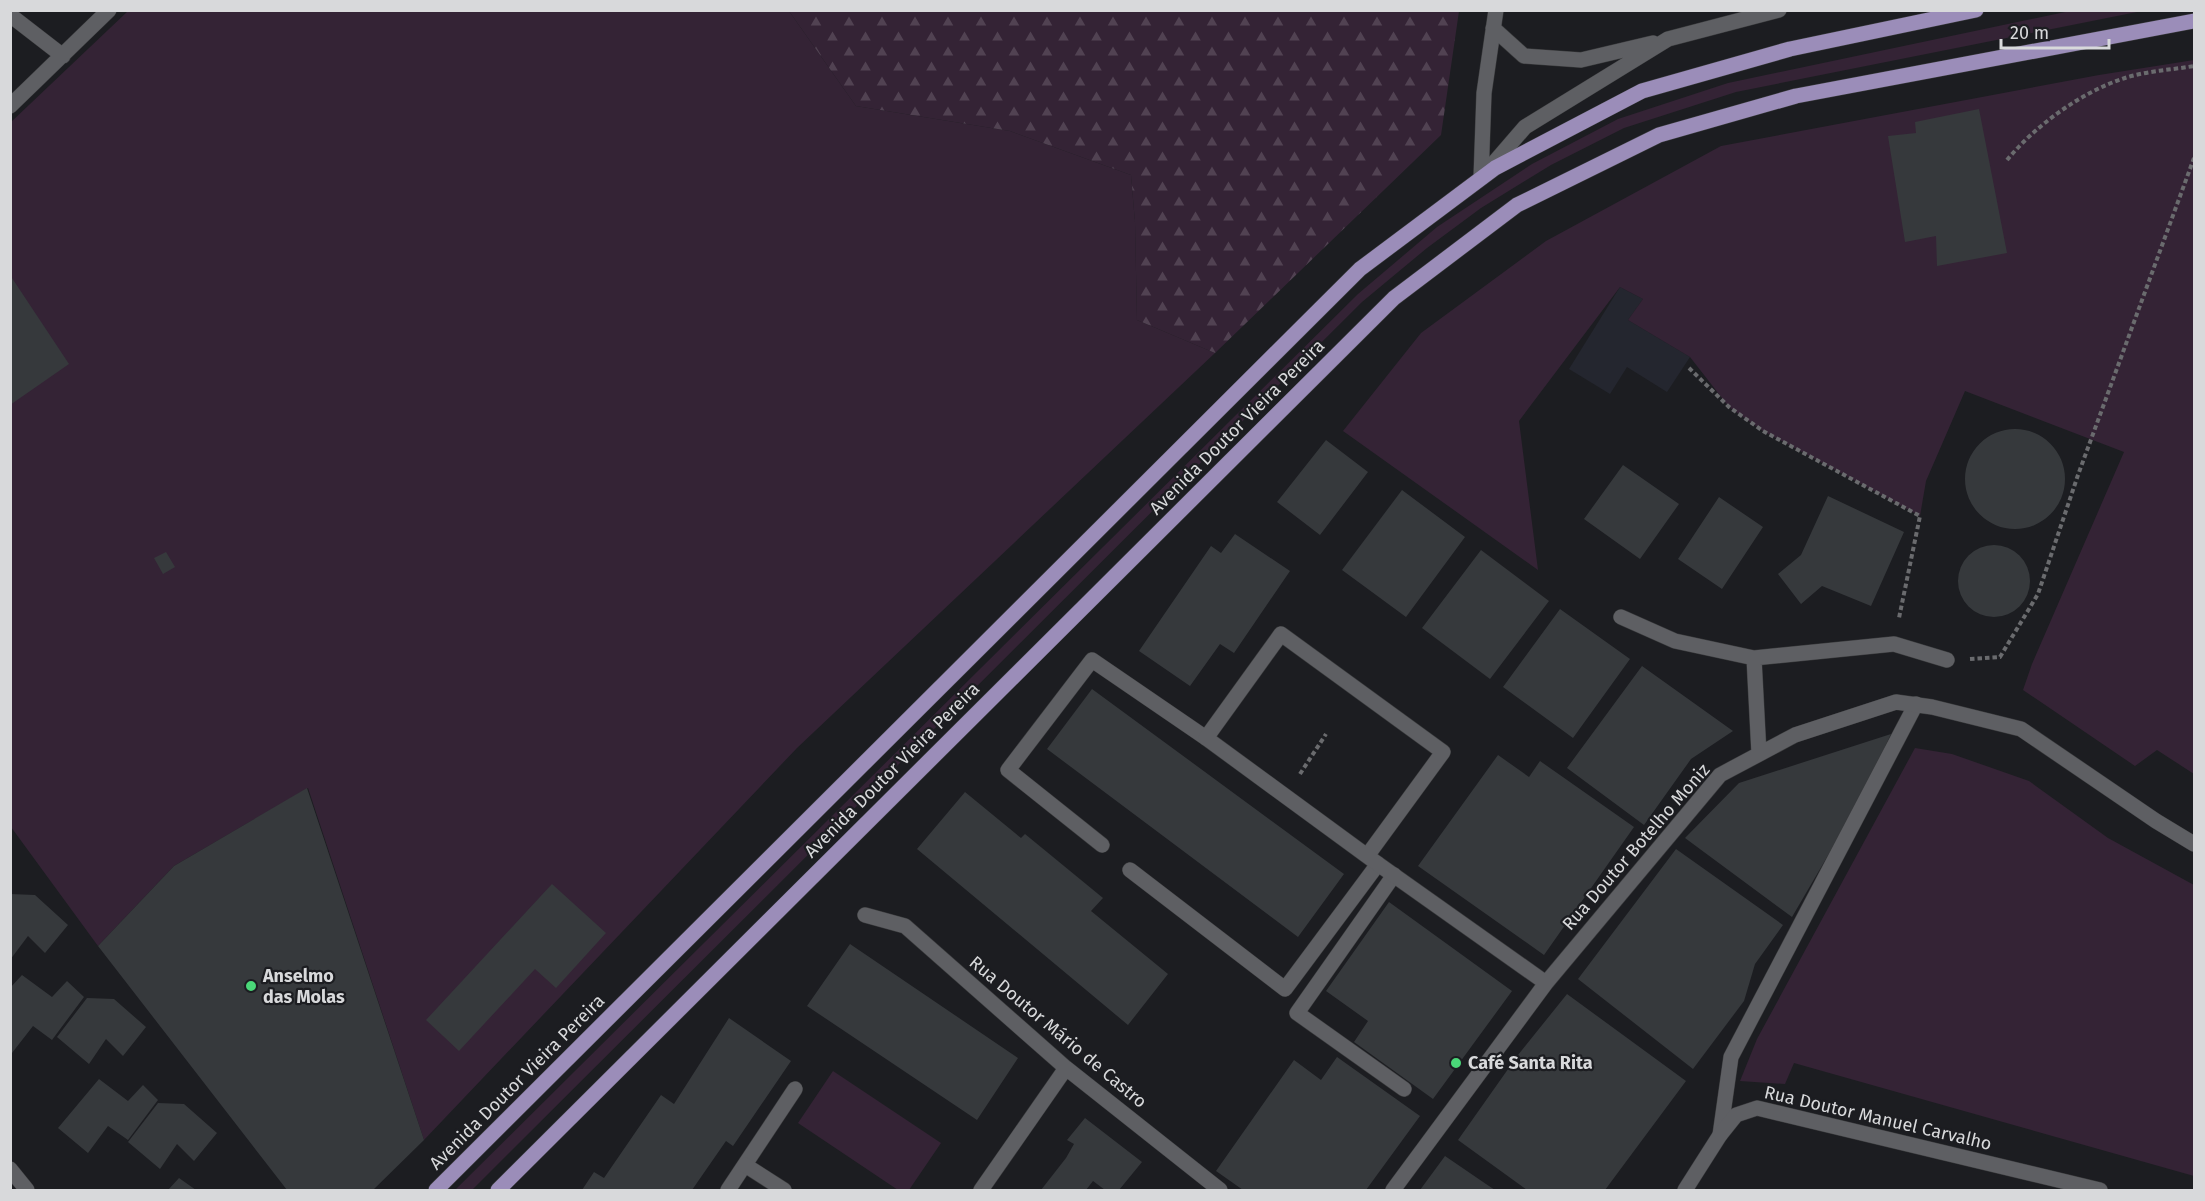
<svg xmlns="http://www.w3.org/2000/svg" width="2205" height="1201" font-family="'Fira Sans',sans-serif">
<defs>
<pattern id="forest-firs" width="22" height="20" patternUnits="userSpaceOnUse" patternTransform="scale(1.5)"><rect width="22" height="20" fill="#342335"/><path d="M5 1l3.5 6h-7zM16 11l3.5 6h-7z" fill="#514252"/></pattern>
</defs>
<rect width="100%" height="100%" fill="#1c1d21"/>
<!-- built -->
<path fill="#24262f" d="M1620 287 1643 299 1628 320 1690 357 1667 392 1627 367 1610 394 1569 369Z"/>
<!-- green -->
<path fill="#342335" d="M128 11H789L856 106 1010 131 1131 175 1135 222 1137 320 1215 353 797 748 424 1140 308 788 174 866 98 946 11 827 10 123Z
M2070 11H2142L1736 92 1624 128 1551 165 1481 208 1427 248 1362 302 472 1190H455L1358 294 1437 227 1532 164 1618 119 1728 83Z
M2194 60V774L2157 750 2135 766 2023 690 2032 664 2124 452 1965 391 1926 481 1920 516 1763 431 1729 407 1690 357 1628 320 1643 299 1620 287 1519 421 1538 570 1343 431 1421 333 1546 241 1721 146 2099 75Z
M1915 748 1952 754 2029 781 2108 838 2194 885V1176L1794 1063 1785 1084 1740 1081 1757 1039Z
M833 1071 941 1143 909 1190H898L798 1123Z"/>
<!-- forest -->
<path fill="url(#forest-firs)" d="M789 11V10L1459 11 1441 135 1215 353 1137 320 1135 222 1131 175 1010 131 856 106Z"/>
<!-- building -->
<path fill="#36393c" d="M1979 109 2007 253 1937 266 1936 236 1905 242 1888 136 1916 133 1915 122Z
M10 275 69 364 10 405Z
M1965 479a50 50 0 1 1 100 0a50 50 0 1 1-100 0Z
M1326 440 1368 472 1320 535 1277 502Z
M1623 465 1679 504 1640 559 1584 519Z
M1402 490 1465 537 1406 617 1342 570Z
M1828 496 1904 532 1871 606 1822 586 1801 604 1778 574 1801 555Z
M1719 497 1763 527 1722 589 1678 559Z
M1235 534 1290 571 1234 653 1220 644 1190 686 1139 651 1211 546 1221 553Z
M1958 581a36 36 0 1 1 72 0a36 36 0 1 1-72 0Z
M1481 550 1549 601 1490 679 1422 628Z
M166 552 175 567 163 574 154 558Z
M1560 609 1630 659 1573 738 1503 687Z
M1642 666 1733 731 1691 759 1644 825 1567 768Z
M1092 689 1344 874 1298 937 1047 749Z
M1891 734 1858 804 1792 917 1685 838 1739 783Z
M1498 755 1529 777 1540 761 1634 827 1544 955 1418 866Z
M307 788 424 1140 373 1190H287L98 946 174 866Z
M965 792 1021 838 1025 834 1103 898 1091 911 1168 974 1128 1025 917 849Z
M1676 849 1783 925 1755 964 1744 1001 1693 1069 1578 979Z
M552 884 606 933 556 988 535 969 459 1051 426 1020Z
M10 894 35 895 68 925 45 953 28 936 10 960Z
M1389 902 1512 991 1433 1099 1354 1042 1368 1021 1326 991Z
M850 944 1018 1058 977 1120 807 1006Z
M22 975 52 997 67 981 84 997 52 1040 33 1026 12 1053 10 988Z
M1567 994 1686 1081 1605 1190H1527L1458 1140 1518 1055Z
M87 998 114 999 146 1027 123 1056 106 1039 89 1064 57 1037Z
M729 1018 791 1061 733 1146 726 1141 692 1190H582L594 1172 604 1178 661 1095 674 1104Z
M1337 1057 1420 1116 1366 1190H1243L1216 1171 1294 1060 1321 1080Z
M99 1079 128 1101 143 1085 158 1100 128 1140 108 1126 88 1153 58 1128Z
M158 1103 184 1104 217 1133 194 1161 177 1144 160 1169 128 1142Z
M1085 1118 1142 1162 1119 1190H1105L1093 1181 1086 1190H1041L1066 1158 1074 1144 1067 1140Z
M1445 1156 1486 1184 1495 1190H1420Z
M179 1178 196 1190H168Z"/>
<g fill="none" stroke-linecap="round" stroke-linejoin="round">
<defs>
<path id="service" d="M1102 845 1008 770 1092 660 1206 738
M1130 870 1285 989 1378 864
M1394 875 1297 1013 1404 1089
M728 1190 795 1089"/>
<path id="pedestrian" d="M1720 1135 1731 1057 1916 704"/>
<path id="minor" d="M10 15 63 56
M1493 28 1524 56 1581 60 1653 43
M10 106 109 10
M1487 171 1525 127 1668 39 1779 10
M1481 178 1484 93 1496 10
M1621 617 1675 641 1754 658 1894 644 1947 660
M1754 658 1759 754
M1367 856 1443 752 1281 634 1206 738 1378 864 1546 983
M865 915 905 926 1066 1068 1220 1190
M745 1165 784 1190
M10 1169 27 1190
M981 1190 1066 1068
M1393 1190 1546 983 1720 775 1795 735 1896 702 1932 707 2021 729 2156 821 2194 844
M1685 1190 1720 1135 1736 1115 1757 1108 2100 1190"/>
<path id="primary" d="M436 1190 1360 269 1495 168 1642 91 1790 49 1976 10
M498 1190 1394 298 1517 205 1659 135 1796 96 2194 21"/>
</defs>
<!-- service casing -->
<use href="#service" stroke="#393a3c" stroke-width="16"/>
<!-- pedestrian casing -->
<use href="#pedestrian" stroke="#393a3c" stroke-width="16"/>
<!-- minor casing -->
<use href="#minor" stroke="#393a3c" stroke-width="16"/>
<!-- primary casing -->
<use href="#primary" stroke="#393a3c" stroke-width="16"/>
<!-- path -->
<path stroke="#6a6b6e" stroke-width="4" stroke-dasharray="4.5 3" stroke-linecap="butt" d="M2007 160C2035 126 2080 93 2122 79 2144 71 2171 70 2194 66
M1689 368 1729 407 1763 431 1920 516 1899 618
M1970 659 2000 657 2038 594 2078 475 2194 158
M1300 774 1326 734"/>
<!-- service -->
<use href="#service" stroke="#5e5f63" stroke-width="15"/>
<!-- pedestrian -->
<use href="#pedestrian" stroke="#5e5f63" stroke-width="15"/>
<!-- minor -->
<use href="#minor" stroke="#5e5f63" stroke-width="15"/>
<!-- primary -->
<use href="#primary" stroke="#9b8db9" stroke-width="15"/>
</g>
<!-- markers -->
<g fill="#4ad778" stroke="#1c1d21" stroke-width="2">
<circle cx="251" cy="986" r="6"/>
<circle cx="1456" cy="1063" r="6"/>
</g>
<g text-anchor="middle" stroke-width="4.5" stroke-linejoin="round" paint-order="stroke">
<!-- street labels -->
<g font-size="18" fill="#d8d9db" stroke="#1c1d21">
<text transform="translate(1237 427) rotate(-45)" y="6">Avenida Doutor Vieira Pereira</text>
<text transform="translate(892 770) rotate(-45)" y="6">Avenida Doutor Vieira Pereira</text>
<text transform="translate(1636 847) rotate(-49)" y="6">Rua Doutor Botelho Moniz</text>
<text transform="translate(1058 1032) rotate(40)" y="6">Rua Doutor Mário de Castro</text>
<text transform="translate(517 1082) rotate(-45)" y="6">Avenida Doutor Vieira Pereira</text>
<text transform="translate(1878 1118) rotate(13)" y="6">Rua Doutor Manuel Carvalho</text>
</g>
<!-- poi labels -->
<g font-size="18" font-weight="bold" fill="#d8d9db" stroke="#1c1d21" text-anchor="start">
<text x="263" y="982">Anselmo<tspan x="263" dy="21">das Molas</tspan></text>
<text x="1468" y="1069">Café Santa Rita</text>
</g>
</g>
<!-- border -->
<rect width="2205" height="1201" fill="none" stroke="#d8d9db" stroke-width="24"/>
<!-- scale -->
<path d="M2001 39v9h108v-9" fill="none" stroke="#d8d9db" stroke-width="3"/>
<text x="2010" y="39" font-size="18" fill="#d8d9db" stroke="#1c1d21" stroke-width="4.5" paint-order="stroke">20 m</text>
</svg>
